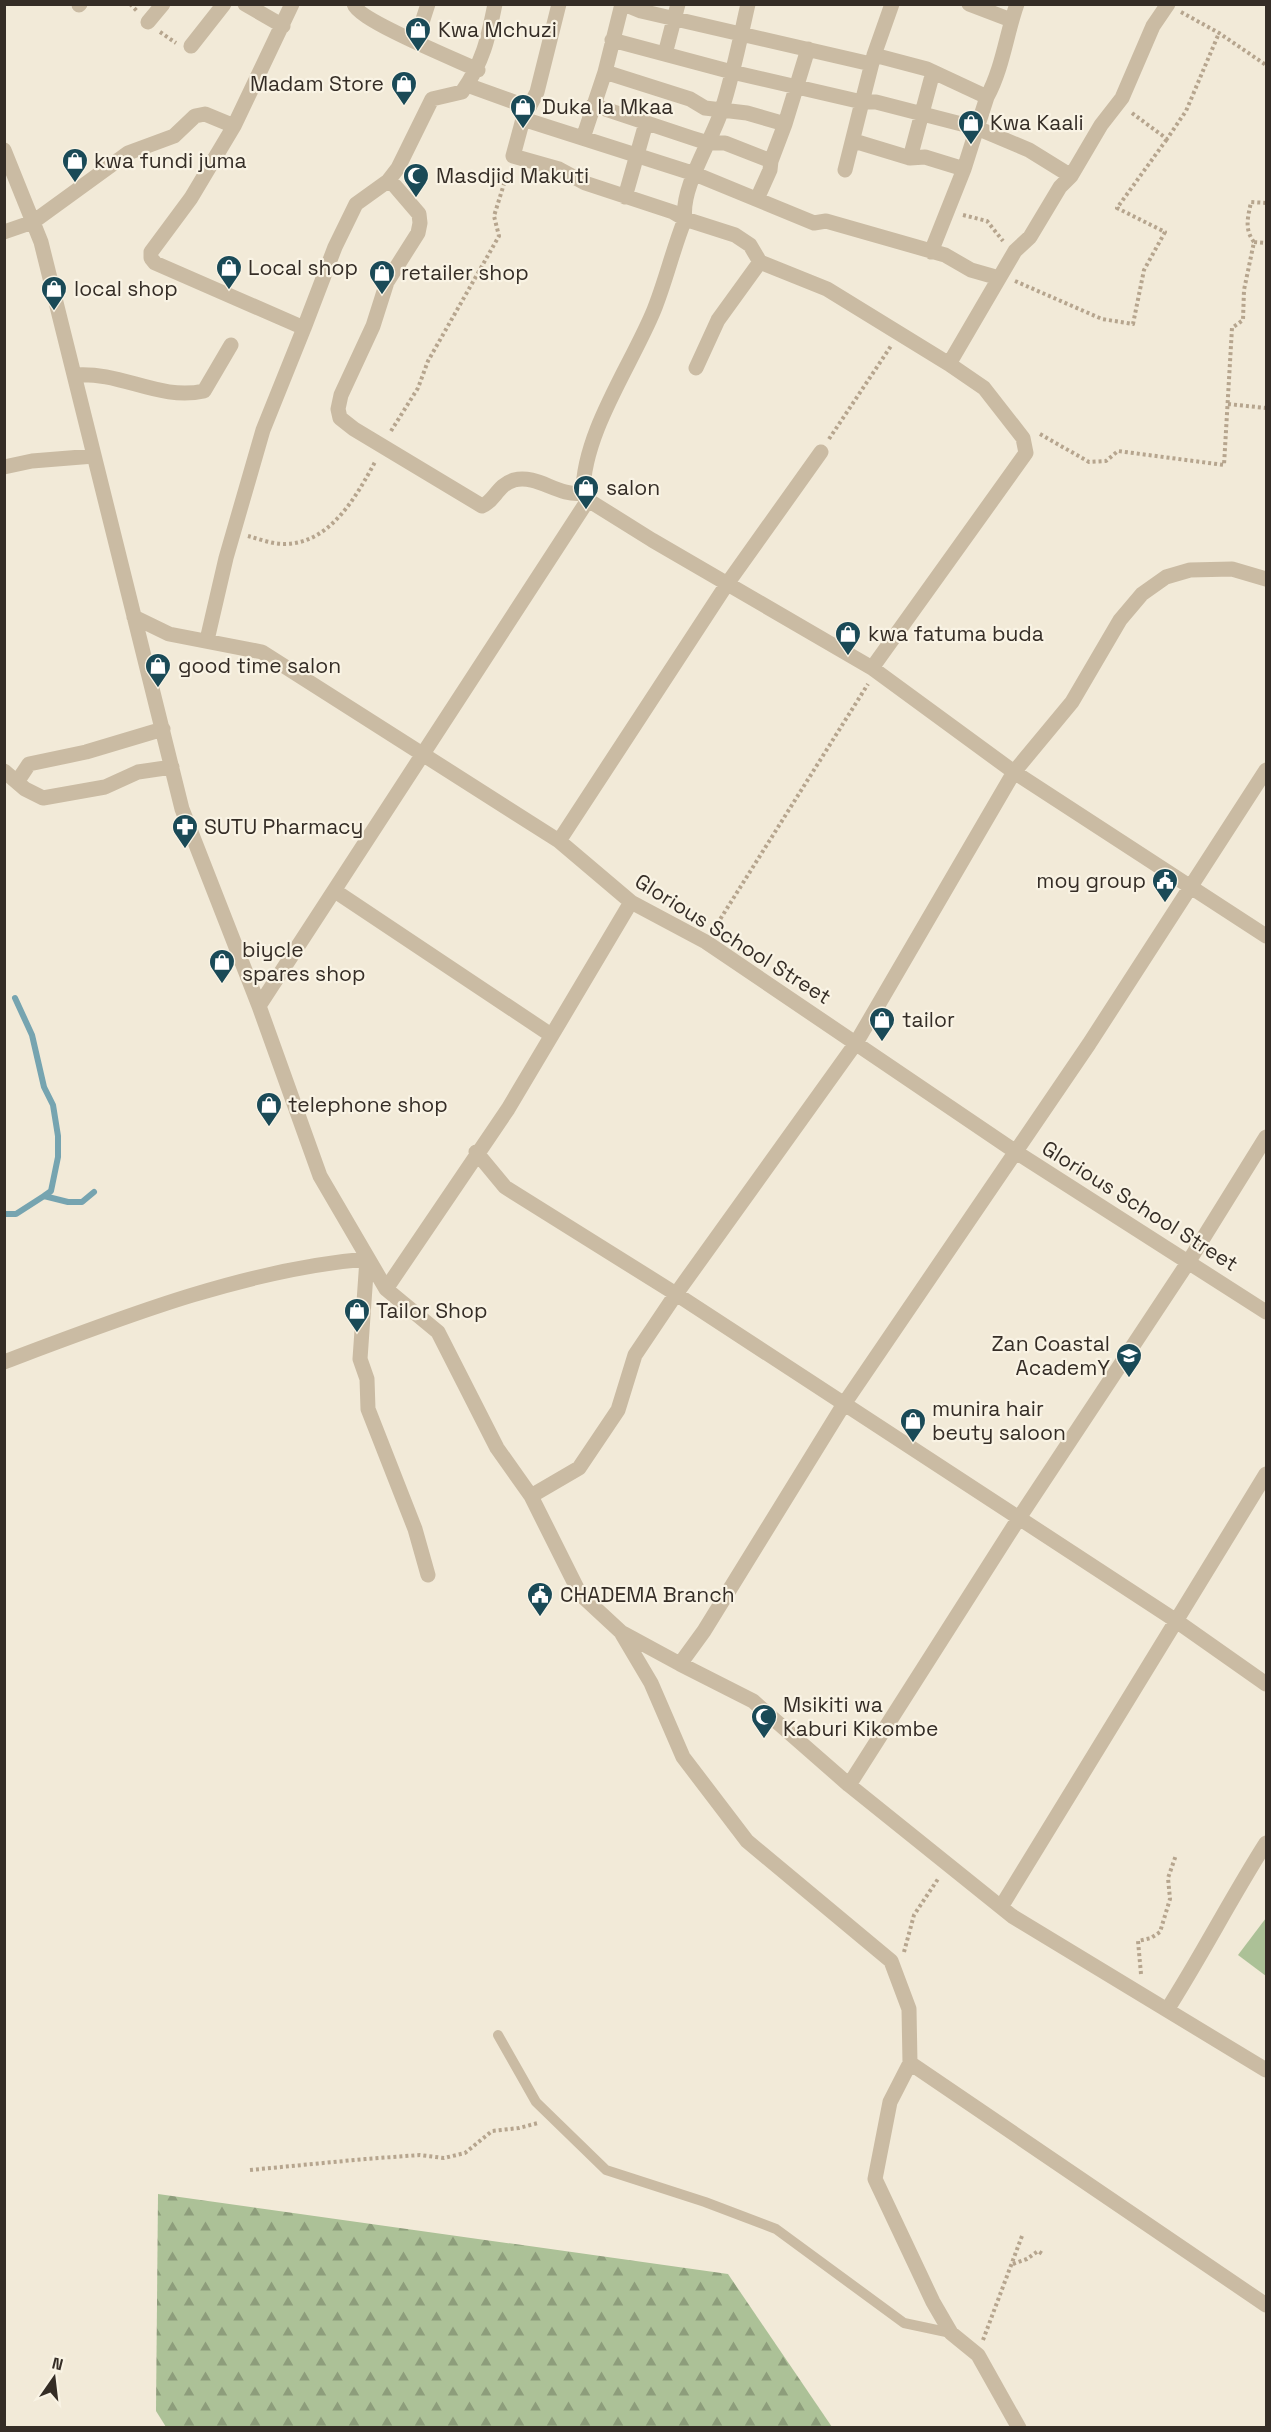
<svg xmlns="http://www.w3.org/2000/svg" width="1271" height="2432" font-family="'Space Grotesk',sans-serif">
<defs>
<pattern id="forest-firs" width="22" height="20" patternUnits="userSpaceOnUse" patternTransform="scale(1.5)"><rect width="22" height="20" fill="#acc197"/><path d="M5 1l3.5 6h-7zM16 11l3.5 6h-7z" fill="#8d9d7b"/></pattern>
</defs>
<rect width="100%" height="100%" fill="#f2ead8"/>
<!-- forest -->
<path fill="url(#forest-firs)" d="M158 2194 728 2274 832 2427H166L156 2411Z"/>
<!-- garden -->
<path fill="#acc197" d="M1266 1918V1976L1238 1955Z"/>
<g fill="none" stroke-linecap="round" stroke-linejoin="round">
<!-- stream -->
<path stroke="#76a4b0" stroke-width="6" d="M15 998 32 1035 44 1087 53 1105 58 1136V1157L51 1191 44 1196
M4 1214H16L44 1196 68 1202H82L94 1192"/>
<!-- path -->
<path stroke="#b6a58e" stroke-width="4" stroke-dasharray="3 3" stroke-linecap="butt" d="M130 4 137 11
M1181 12 1219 33 1266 65
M160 32 176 43
M1132 113 1167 139 1186 111 1219 33
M963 215 987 221 1003 241
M1254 242C1244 229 1248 217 1251 202L1266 203
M1015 281 1102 319 1133 324 1144 270 1165 232 1117 208 1167 139
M1228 404 1266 408
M391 431 418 388 428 361 499 236 494 216 508 171
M1040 434 1089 462 1106 461 1118 451 1224 465 1232 328 1243 320 1244 290 1254 242 1266 243
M829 439 891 346
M248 536C259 539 272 544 284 544 330 544 356 497 375 462
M714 929 868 684
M904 1952 914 1915 938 1879
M1141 1974 1138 1941 1151 1938 1160 1932 1170 1899 1168 1878 1176 1855
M250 2170 365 2159 420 2155 444 2158 465 2153 492 2131 519 2128 538 2123
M1013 2264 1027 2259 1038 2251 1044 2255
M983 2340 1022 2236"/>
<!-- lane -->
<path stroke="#cabba3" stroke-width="10" d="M498 2035 536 2102 606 2170 705 2202 776 2229 904 2323 951 2333"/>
<!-- street -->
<path stroke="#cabba3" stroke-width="15" d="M245 4 283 26
M292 4 234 126 191 198 151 252V258L155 263 304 328 335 247 356 204 388 181 398 168 432 99 462 92C483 62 488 39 495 4
M354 4C358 20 457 60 478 70
M559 4 537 92 523 119 695 174 814 223 826 221 945 255 971 270 999 278
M624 4 641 11 871 64
M748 4C740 39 733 75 722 109 713 139 680 188 685 219L735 235 750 245 760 262
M892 4 874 55 927 69 987 97 977 128 1029 150 1071 176
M969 4 1011 20
M79 5 80 4
M148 22 163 4
M612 40 732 72 862 102 874 55
M416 41 428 4
M191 46 224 4
M665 54 678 4
M605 72 690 99 705 108 747 113 785 124 771 161
M467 85 528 107
M987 97C1003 67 1006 35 1017 4
M593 105 692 138 708 143H725L771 161 770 170 757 199
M523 119 513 156 559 169 585 183 673 212 685 219C673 249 666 280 654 310 631 366 583 433 583 493L588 499
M785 124 808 49
M583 138 605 72 622 4
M854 141 910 158 933 72
M4 150 41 242 182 809 259 1006 320 1176 386 1289 438 1332 497 1448 531 1496 580 1594 621 1632 680 1664 704 1631 844 1404 1089 1044 1266 770
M845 170 862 102H876L977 128 964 169 925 157 910 158
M388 181 395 186 419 214 420 223 418 233 387 282 373 326 341 395 338 409 340 418 354 429 482 506C495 501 497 485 514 480 538 474 558 497 583 493
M625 197 646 123
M4 232 33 222 128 153 174 136 195 116 205 114 234 126
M931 252 964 169
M696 368 718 320 760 262 827 289 949 364
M74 375C122 371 158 401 204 391L231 345
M4 467 32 461 94 456
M134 617 169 634 262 652 559 841 631 902 706 942 1016 1152 1266 1312
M207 640 226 558 263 430 304 328
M872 668 1026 453 1023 438 984 388 949 364 1015 251 1030 237 1060 187 1071 176 1101 125 1122 98 1153 26 1168 4
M4 771 25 789 43 798 105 787 138 772 172 767
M17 782 29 764 86 752 163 729
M559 841 727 584 821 452
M335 891 551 1035
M259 1006 588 500 652 540 872 668 1014 772 1266 936
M476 1152 505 1187 676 1294 1019 1518 1175 1620 1266 1684
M367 1259 360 1359 367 1379 368 1409 415 1529 428 1575
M386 1289 508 1109 631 902
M4 1362C118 1319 245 1269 367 1259
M531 1496 579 1468 618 1410 635 1355 676 1294 856 1043 1014 772 1072 702 1120 620 1142 594 1166 577 1190 570 1232 569 1266 579
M622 1634 651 1683 683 1757 747 1841 891 1961 909 2009 910 2063 890 2102 875 2179 933 2302 951 2333 978 2355 1019 2428
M680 1664 753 1701 849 1785 1012 1916 1266 2070
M849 1785 1019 1518 1189 1261 1266 1137
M1001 1907 1266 1474
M1167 2010C1202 1955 1231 1898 1266 1843
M910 2063 1266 2305"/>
</g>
<!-- icons -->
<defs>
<symbol id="shop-pin" viewBox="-11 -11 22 30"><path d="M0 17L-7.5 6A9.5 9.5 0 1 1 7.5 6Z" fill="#1a4a57" stroke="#f9f3e4"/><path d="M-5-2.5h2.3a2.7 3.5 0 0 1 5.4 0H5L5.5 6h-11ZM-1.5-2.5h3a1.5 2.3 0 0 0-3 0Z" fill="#fff"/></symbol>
<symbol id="mosque-pin" viewBox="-11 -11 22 30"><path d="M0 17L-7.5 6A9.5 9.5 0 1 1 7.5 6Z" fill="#1a4a57" stroke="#f9f3e4"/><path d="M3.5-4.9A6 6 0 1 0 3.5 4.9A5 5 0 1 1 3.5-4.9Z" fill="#fff"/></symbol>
<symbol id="pharmacy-pin" viewBox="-11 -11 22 30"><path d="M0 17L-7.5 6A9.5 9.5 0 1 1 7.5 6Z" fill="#1a4a57" stroke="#f9f3e4"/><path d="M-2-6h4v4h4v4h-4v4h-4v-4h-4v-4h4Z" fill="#fff"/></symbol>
<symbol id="civic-pin" viewBox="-11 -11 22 30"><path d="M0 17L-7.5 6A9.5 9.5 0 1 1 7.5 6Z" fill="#1a4a57" stroke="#f9f3e4"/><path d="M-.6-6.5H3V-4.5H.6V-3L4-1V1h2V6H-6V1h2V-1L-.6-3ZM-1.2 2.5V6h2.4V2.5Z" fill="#fff"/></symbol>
<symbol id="school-pin" viewBox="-11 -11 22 30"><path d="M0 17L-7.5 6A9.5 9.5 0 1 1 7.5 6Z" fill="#1a4a57" stroke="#f9f3e4"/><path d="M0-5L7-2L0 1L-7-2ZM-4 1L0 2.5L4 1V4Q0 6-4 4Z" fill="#fff"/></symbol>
</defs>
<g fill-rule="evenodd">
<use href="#shop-pin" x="403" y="15" width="30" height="40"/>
<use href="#shop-pin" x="389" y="69" width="30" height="40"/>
<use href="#shop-pin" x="508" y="92" width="30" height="40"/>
<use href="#shop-pin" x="956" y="108" width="30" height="40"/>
<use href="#shop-pin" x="60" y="146" width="30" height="40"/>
<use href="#mosque-pin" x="401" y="161" width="30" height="40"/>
<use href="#shop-pin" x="214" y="253" width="30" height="40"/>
<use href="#shop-pin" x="367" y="258" width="30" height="40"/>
<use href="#shop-pin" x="39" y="274" width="30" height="40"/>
<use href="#shop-pin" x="571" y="473" width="30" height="40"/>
<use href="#shop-pin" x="833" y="619" width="30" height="40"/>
<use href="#shop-pin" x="143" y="651" width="30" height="40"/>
<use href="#pharmacy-pin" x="170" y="812" width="30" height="40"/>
<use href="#civic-pin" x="1150" y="866" width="30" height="40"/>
<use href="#shop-pin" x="207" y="947" width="30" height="40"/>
<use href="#shop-pin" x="867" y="1005" width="30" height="40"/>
<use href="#shop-pin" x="254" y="1090" width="30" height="40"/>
<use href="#shop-pin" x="342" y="1296" width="30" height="40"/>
<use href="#school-pin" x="1114" y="1341" width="30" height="40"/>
<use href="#shop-pin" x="898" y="1406" width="30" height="40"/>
<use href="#civic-pin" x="525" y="1580" width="30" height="40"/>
<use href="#mosque-pin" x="749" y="1702" width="30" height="40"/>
</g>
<g text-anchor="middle" stroke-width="4.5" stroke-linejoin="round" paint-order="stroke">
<!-- poi labels -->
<g font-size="21" fill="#352d26" stroke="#f9f3e4" text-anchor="start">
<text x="438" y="37">Kwa Mchuzi</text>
<text x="384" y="91" text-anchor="end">Madam Store</text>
<text x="542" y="114">Duka la Mkaa</text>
<text x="990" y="130">Kwa Kaali</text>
<text x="94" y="168">kwa fundi juma</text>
<text x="436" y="183">Masdjid Makuti</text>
<text x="248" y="275">Local shop</text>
<text x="401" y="280">retailer shop</text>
<text x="74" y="296">local shop</text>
<text x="606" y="495">salon</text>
<text x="868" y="641">kwa fatuma buda</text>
<text x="178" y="673">good time salon</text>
<text x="204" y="834">SUTU Pharmacy</text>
<text x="1146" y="888" text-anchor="end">moy group</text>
<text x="242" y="957">biycle<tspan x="242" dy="24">spares shop</tspan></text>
<text x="902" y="1027">tailor</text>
<text x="288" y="1112">telephone shop</text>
<text x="376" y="1318">Tailor Shop</text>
<text x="1110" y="1351" text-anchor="end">Zan Coastal<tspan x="1110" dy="24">AcademY</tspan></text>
<text x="932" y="1416">munira hair<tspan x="932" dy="24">beuty saloon</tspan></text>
<text x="560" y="1602">CHADEMA Branch</text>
<text x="783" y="1712">Msikiti wa<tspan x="783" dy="24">Kaburi Kikombe</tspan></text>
</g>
<!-- street labels -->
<g font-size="21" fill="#352d26" stroke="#f9f3e4">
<text transform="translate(733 939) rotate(32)" y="7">Glorious School Street</text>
<text transform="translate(1140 1206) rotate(32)" y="7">Glorious School Street</text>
</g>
</g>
<!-- border -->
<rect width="1271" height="2432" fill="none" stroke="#352d26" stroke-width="12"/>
<!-- north arrow -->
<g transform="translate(54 2378) rotate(14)" stroke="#f9f3e4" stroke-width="4.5" paint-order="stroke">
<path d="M0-4.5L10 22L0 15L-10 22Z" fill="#352d26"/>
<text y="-9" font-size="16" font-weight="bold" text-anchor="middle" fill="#352d26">N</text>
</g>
</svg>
